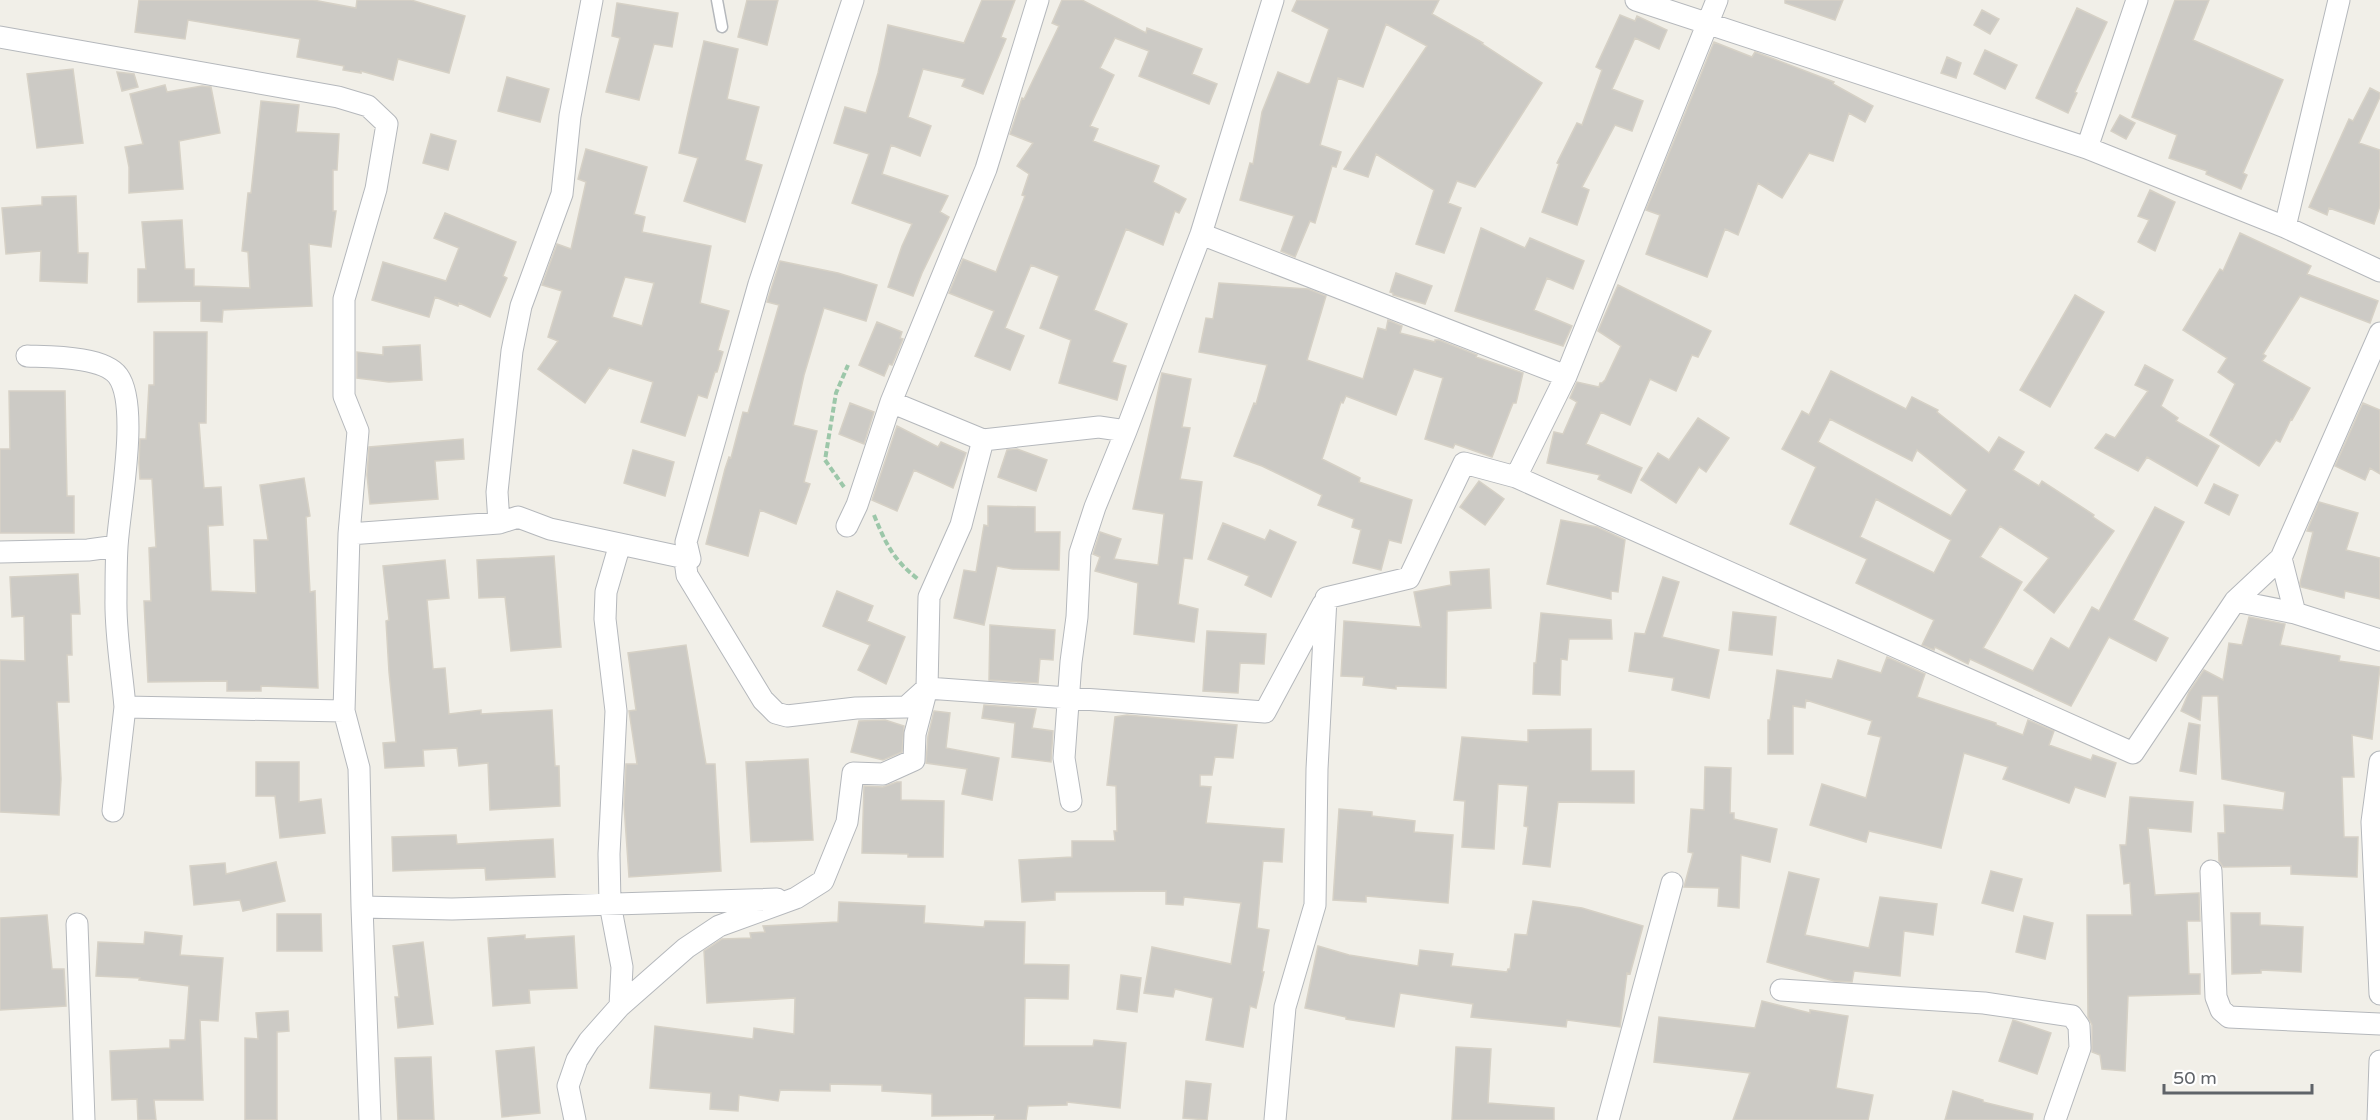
<svg xmlns="http://www.w3.org/2000/svg" width="2380" height="1120" font-family="'Varela Round',sans-serif">
<rect width="100%" height="100%" fill="#f1efe8"/>
<!-- building -->
<path fill="#cccac5" stroke="#d6d1c6" stroke-width="1.5" fill-rule="evenodd" d="M139 0H313L356 8 357 0H411L465 16 449 73 398 59 393 80 361 71V73L343 70 344 66 297 57 300 39 188 20 185 39 135 32Z
M747 0H778L767 45 738 37Z
M982 0H1015L1001 37 1006 39 983 94 962 86 965 79 923 69 908 117 931 126 920 156 891 145 882 174 948 196 940 212 949 217 922 273 913 296 888 287 902 246 912 224 852 203 869 154 834 143 845 107 866 113 878 73 888 25 964 43Z
M1062 0H1082L1146 33 1147 28 1202 49 1192 74 1217 84 1209 104 1139 76 1149 51 1115 38 1100 68 1114 75 1090 126 1098 129 1093 141 1159 166 1153 182 1186 199 1179 213 1175 211 1163 245 1126 229 1094 310 1127 324 1112 362 1126 366 1117 400 1059 383 1071 340 1040 328 1059 276 1031 265 1005 328 1024 336 1010 370 975 356 994 311 949 293 963 259 996 272 1025 196 1022 195 1029 174 1017 166 1033 143 1010 134 1022 98 1024 99 1059 26 1052 23Z
M1297 0H1439L1432 14 1483 43 1482 44 1542 83 1475 187 1457 181 1448 203 1461 208 1444 253 1416 244 1434 190 1376 154 1368 177 1344 169 1427 46 1386 24 1363 87 1338 78 1320 145 1341 152 1336 167 1332 166 1315 223 1310 221 1295 257 1281 251 1294 216 1240 200 1250 163 1253 164 1262 112 1278 72 1307 84 1310 83 1329 29 1292 11Z
M1785 0H1843L1835 20 1785 3Z
M2175 0H2209L2193 40 2283 80 2243 173 2247 175 2241 189 2206 174 2207 171 2169 158 2177 135 2132 117Z
M617 3 678 13 672 47 654 44 639 100 606 92 620 38 612 36Z
M2077 8 2107 22 2075 92 2077 93 2068 113 2036 98Z
M1982 10 1999 19 1990 34 1974 25Z
M1620 15 1635 21 1637 16 1667 30 1659 49 1635 38 1612 89 1643 101 1632 131 1615 125 1582 187 1589 190 1577 225 1542 212 1559 164 1557 163 1577 123 1582 125 1602 70 1596 67Z
M704 41 738 49 727 99 759 107 745 160 762 165 745 222 684 201 698 158 679 153Z
M1714 42 1752 57 1755 52 1774 59 1834 82 1833 84 1873 106 1865 122 1849 113 1833 161 1809 153 1782 198 1758 183 1738 235 1725 229 1707 277 1646 254 1660 215 1646 210Z
M1985 50 2017 65 2005 89 1974 74Z
M1947 57 1961 63 1956 78 1941 73Z
M73 69 83 143 37 148 27 74Z
M117 72 134 74 138 87 122 91Z
M507 77 549 89 540 122 498 111Z
M165 85 167 92 202 86 211 87 220 133 179 141 183 189 129 193V167L125 147 143 144 130 94Z
M2370 88 2380 93V97L2359 143 2380 150V206L2374 224 2329 208 2327 215 2309 207 2349 119 2353 121Z
M261 101 299 105 296 132 339 134 337 170H333V211H336L331 247 309 244 312 306 223 310 222 322 201 321V301L138 302V269H146L142 222 182 220 185 269H194V286L250 288 248 252 242 251 248 193H251Z
M2120 115 2135 123 2126 139 2111 131Z
M431 134 456 141 448 170 423 163Z
M586 149 647 167 634 214 645 217 642 232 711 246 700 303 729 311 718 350 723 352 717 372H715L707 398 698 395 685 436 641 422 653 382 609 368 585 403 538 369 558 341 548 337 562 291 542 285 557 244 571 249 586 182 578 179ZM625 277 654 283 642 326 612 317Z
M2150 190 2175 202 2155 251 2138 242 2149 220 2138 216Z
M76 196 78 253H88L87 283 40 281 41 251 6 254 2 208 42 205V197Z
M445 213 516 242 503 276 507 278 490 317 459 303 458 306 435 297 429 317 372 300 383 262 446 281 459 248 434 238Z
M1481 228 1525 248 1530 238 1584 261 1573 289 1547 278 1534 310 1572 326 1563 346 1455 311Z
M2240 233 2311 266 2307 274 2378 301 2370 323 2300 296 2263 354 2266 356 2262 361 2310 388 2292 420 2291 419 2280 442 2276 440 2259 466 2210 435 2235 384 2218 372 2227 358 2183 330 2220 269 2223 271Z
M780 261 838 273 877 285 866 321 824 308 804 375 793 425 817 431 804 482 810 484 796 524 760 510 748 556 706 544 725 469 729 457 731 458 743 412 748 413 779 305 767 302Z
M1396 273 1432 286 1425 304 1393 295V293L1390 292Z
M1219 283 1308 289 1326 296 1307 360 1363 379 1378 328 1386 330 1388 320 1402 326 1400 333 1435 342V340H1439L1477 355 1476 357 1523 373 1516 403H1513L1492 457 1455 444 1453 448 1425 439 1443 378 1414 369 1396 415 1346 396 1343 403 1341 402 1322 459 1360 478 1359 482 1412 500 1401 543 1389 540 1381 570 1353 563 1361 530 1352 527 1354 519 1318 505 1322 495 1262 466 1234 456 1254 403 1256 404 1267 365 1199 352 1206 318 1213 319Z
M1618 285 1711 331 1698 357 1692 355 1676 391 1650 379 1630 425 1601 412 1586 444 1642 468 1631 493 1598 479 1600 475 1547 463 1554 432 1563 434 1577 402 1570 398 1577 382 1599 387 1600 383H1602L1605 380 1621 346 1598 331Z
M2075 295 2104 312 2050 407 2020 390Z
M877 322 902 332 900 338 903 339 892 365 889 364 884 376 859 365Z
M154 332H207L206 423H199L204 488 221 487 223 525 208 526 211 591 256 593 254 540H268L260 485 304 478 310 516 306 517 310 592 315 591 318 688 261 686V691H227V681L148 682 144 601H151L149 548 156 547 152 479H140L139 463 140 439H146L149 385H154Z
M420 345 422 380 389 382 357 378V352L383 355V347Z
M2145 365 2173 380 2161 406 2178 418 2176 421 2219 446 2197 486 2147 457 2138 471 2095 448 2106 434 2115 438 2148 391 2135 385Z
M1831 371 1906 409 1912 397 1938 410 1937 412 1989 453 1999 437 2024 452 2013 470 2039 486 2042 481 2094 515 2093 517 2114 531 2054 613 2024 590 2049 558 2000 526 1980 557 2022 582 1983 648 2033 671 2051 638 2069 649 2092 607 2099 611 2155 507 2184 522 2133 620 2168 638 2156 661 2109 637 2071 706 1970 659 1968 664 1935 647 1934 650 1922 645 1934 620 1856 583 1867 559 1790 524 1816 467 1782 449 1802 411 1809 415ZM1830 419 1912 461 1917 450 1967 490 1951 516 1818 442ZM1876 499 1951 540 1934 573 1860 537Z
M1162 373 1191 379 1182 427 1190 428 1180 479 1202 482 1192 559 1184 558 1178 604 1198 609 1194 642 1134 634 1138 583 1095 571 1100 557 1093 554 1100 532 1121 539 1114 559 1158 565 1164 514 1133 509Z
M9 391H65L67 496H74V533H0V449H10Z
M850 403 874 412 864 444 839 434Z
M2363 403 2380 410V474L2370 468 2365 480 2335 466Z
M1698 418 1729 438 1706 472 1699 467 1676 503 1641 480 1658 453 1669 460Z
M897 426 938 447 941 442 966 453 953 488 914 470 897 511 872 500Z
M463 439 464 459 435 461 438 499 370 504 367 475 369 447Z
M1017 449 1047 460 1036 491 998 477 1007 450Z
M633 450 674 462 665 496 624 483Z
M1479 481 1504 499 1485 525 1460 507Z
M2214 484 2238 495 2229 515 2205 503Z
M2319 502 2358 513 2346 550 2380 558V599L2345 591 2344 598 2301 587 2300 583 2313 532 2307 531Z
M988 506 1035 507V532H1060L1059 570 1013 569 997 566 984 625 954 618 964 570 976 572 984 525 988 526Z
M1561 520 1597 527 1625 540 1618 592 1611 591V599L1547 584Z
M1223 523 1265 540 1270 530 1296 542 1271 597 1245 585 1249 576 1208 559Z
M554 556 561 647 511 651 505 597 479 598 477 560Z
M445 560 449 598 427 600 433 669 445 668 449 714 481 710V714L552 710 555 766H559L560 806 490 810 488 763 459 766 457 748 423 750 424 766 385 768 383 743 396 742 389 672 386 621 389 620 383 566Z
M1489 569 1491 608 1447 611 1446 688 1396 686V689L1363 685 1364 677 1341 676 1344 621 1421 627 1414 592 1451 585 1450 572Z
M78 574 80 614H71L72 655H67L69 702H57L61 779 59 815 0 812V660L25 661 24 616 12 617 10 577Z
M1663 577 1679 582 1662 637 1719 650 1709 698 1672 690 1674 678 1629 671 1635 633 1645 634Z
M837 591 873 606 867 621 905 637 886 684 858 670 870 645 823 626Z
M1733 612 1776 617 1772 655 1729 650Z
M1541 613 1611 620 1612 639H1569L1567 660 1561 659 1560 695 1533 694 1534 663H1536Z
M2249 617 2285 624 2280 645 2340 656 2339 661 2380 667 2372 739 2352 735 2354 777H2342L2344 837H2358L2357 877 2291 874V866L2223 867 2219 861 2218 833H2225L2224 805 2283 810 2285 792 2222 779 2218 696H2202L2200 720 2181 711 2189 692 2204 670 2223 680 2229 643 2242 645Z
M990 625 1055 630 1053 660 1040 659 1038 683 989 680Z
M1207 631 1266 634 1264 664 1240 663 1238 693 1203 691Z
M686 645 706 764H715L721 871 629 877 624 805 626 764H637L629 711 636 710 628 653Z
M1887 657 1925 674 1917 697 1996 723V725L2023 735 2028 720 2054 731 2049 745 2091 760 2093 755 2116 763 2105 797 2075 787 2069 803 2003 779 2008 767 1964 753 1941 848 1869 831 1866 842 1810 825 1822 784 1866 798 1881 737 1868 734 1872 721 1806 700 1805 708 1793 706V754H1768V720H1770L1777 670 1832 679 1838 660 1881 673Z
M984 705 1036 709 1032 728 1053 731 1051 762 1012 757 1015 723 982 718Z
M934 711 950 713 946 748 999 758 992 800 962 794 967 769 926 763 928 736Z
M1127 715 1237 725 1233 758 1215 757 1212 775H1200V786L1211 787 1206 823 1284 829 1282 862 1263 861 1257 928 1269 930 1262 972H1264L1256 1008 1250 1006 1243 1047 1206 1040 1213 998 1175 989 1173 997 1144 993 1152 947 1231 964 1241 903 1184 897 1183 905 1166 904V891L1055 892V900L1022 902 1019 860 1072 857V841H1115L1114 831H1117L1116 786 1107 785 1115 717Z
M885 720 904 726 902 752 883 760 851 752 859 721Z
M2189 723 2200 725 2196 774 2180 771Z
M1591 729V771H1634V803L1558 802 1550 867 1523 864 1528 827 1524 826 1528 786 1498 784 1494 849 1462 847 1465 801 1454 800 1462 737 1528 742V730Z
M808 759 813 840 751 842 746 762Z
M256 762H299V802L321 799 325 833 280 838 275 796H256Z
M1705 767 1731 768 1730 813H1734V819L1777 829 1770 862 1741 855 1739 908 1718 906 1719 888 1684 887 1693 853 1688 852 1691 809 1704 810Z
M897 782H901V800L944 801 943 857H908V854L862 853 864 786 883 787Z
M2130 797 2193 802 2191 832 2148 828 2155 895 2199 893 2200 921H2187L2189 974H2200V994L2128 996 2125 1071 2102 1069 2100 1055 2092 1052V1025L2088 1017 2087 915H2132L2130 883 2124 884 2120 845H2126Z
M1339 809 1372 812V816L1415 821 1414 832 1453 835 1448 903 1366 896V902L1333 900Z
M456 835 457 844 553 839 555 877 486 880 485 868 393 871 392 837Z
M276 862 285 901 243 911 240 900 194 905 190 866 225 863 226 874Z
M1991 871 2022 879 2013 911 1982 903Z
M1789 872 1819 879 1805 935 1869 948 1880 897 1937 904 1933 935 1904 931 1900 976 1854 971 1852 982 1834 981 1767 962Z
M1533 901 1582 908 1643 926 1630 974 1627 973 1620 1027 1567 1020 1566 1027 1471 1017 1473 1004 1400 993 1394 1027 1346 1019V1017L1305 1008 1318 946 1349 955 1418 966 1420 950 1453 954 1451 966 1507 972 1508 969H1510L1515 934 1527 935Z
M839 902 925 906 924 923 984 927 985 921 1025 922 1024 964 1069 965 1068 999 1025 998 1024 1046H1093L1094 1040 1126 1043 1120 1108 1067 1102V1105L1028 1106 1026 1120H994L995 1115 932 1116V1094L882 1091V1085L830 1084V1091L780 1090 778 1101 739 1095 738 1111 710 1109 711 1093 650 1088 655 1026 753 1039 754 1028 794 1034 795 998 707 1003 704 951 722 939 751 938 750 933 765 932 763 926 838 922Z
M2231 913H2260V925L2303 927 2301 972 2261 970V973L2232 974Z
M277 914H321L322 951H277Z
M47 915 52 969H64L66 1006 0 1010V918Z
M2024 916 2053 923 2045 959 2016 952Z
M145 932 182 936 180 955 223 958 218 1021 200 1020 203 1100H154L156 1120H138L137 1099 112 1100 110 1051 170 1048V1040H185L189 986 139 980 140 978 96 976 98 942 144 944Z
M525 935V939L574 936 577 988 529 990 530 1003 493 1006 488 938Z
M423 942 433 1024 398 1028 395 997H399L393 946Z
M1121 975 1141 978 1137 1012 1117 1009Z
M1762 1001 1810 1013V1010L1848 1016 1836 1088 1873 1095 1868 1120H1733L1750 1073 1654 1062 1659 1017 1755 1028Z
M288 1011 289 1031 277 1032V1120H245V1038L258 1039 256 1013Z
M2013 1020 2051 1033 2037 1074 1999 1061Z
M534 1047 540 1113 502 1117 496 1051Z
M1456 1047 1491 1049 1488 1103 1554 1108V1120H1452Z
M431 1057 434 1120H398L395 1058Z
M1186 1081 1211 1084 1207 1120 1183 1118Z
M1953 1091 1983 1100V1102L2033 1114 2032 1120H1945Z"/>
<g fill="none" stroke-linecap="round" stroke-linejoin="round">
<defs>
<path id="lane" d="M717 0 722 27"/>
<path id="street" d="M853 0 759 284 686 542 690 559 685 560 687 575 763 700 776 713 787 716 856 708 906 707 927 688 1265 712 1323 604
M1038 0 986 169 891 402 983 440 1099 427 1126 431 1201 234 1273 0
M1636 0 2087 148 2285 227 2380 271
M0 37 338 97 368 106 387 124 376 189 344 299V396L358 431 349 534 344 711 359 768 362 907 370 1120
M2087 148 2137 0
M2285 227 2339 0
M1201 234 1566 376
M2380 333 2281 558 2295 613 2380 640
M27 356C50 357 104 356 118 376 140 406 119 510 117 547 116 564 116 581 116 598 115 633 122 671 125 707L344 711
M1516 477 1566 376 1717 0
M499 523 497 492 512 351 521 306 562 194 570 116 592 0
M847 526 857 505 891 402
M349 534 499 523 518 517 550 529 690 559
M0 552 88 550 117 546
M2235 601 2295 613
M2380 762 2372 822 2380 994
M1071 801 1064 758 1071 662 1077 617 1080 553 1095 507 1126 431
M113 811 125 707
M2211 871 2216 997 2221 1010 2229 1017 2380 1024
M362 907 452 909 777 899
M77 924 84 1120
M1781 990 1984 1003 2072 1016 2079 1026 2080 1048 2055 1120
M620 1006 622 967 610 904 609 854 616 711 605 619 606 592 620 544
M575 1120 568 1086 577 1060 589 1041 620 1006 686 948 719 926 796 898 823 881 847 822 853 773 883 774 914 760 915 734 927 688 929 597 961 525 983 440
M1275 1120 1285 1007 1315 905 1317 769 1326 598 1409 578 1464 463 1516 477 2133 753 2235 601 2281 558
M1608 1120 1672 883
M2378 1120 2380 1061"/>
</defs>
<!-- lane casing -->
<use href="#lane" stroke="#b5b8bc" stroke-width="13"/>
<!-- street casing -->
<use href="#street" stroke="#b5b8bc" stroke-width="23"/>
<!-- path -->
<path stroke="#9cc7a9" stroke-width="4" stroke-dasharray="6 3" stroke-linecap="butt" d="M844 487 825 460 836 393 848 365
M874 515C885 542 893 560 918 579"/>
<!-- lane -->
<use href="#lane" stroke="#fff" stroke-width="10"/>
<!-- street -->
<use href="#street" stroke="#fff" stroke-width="21"/>
</g>
<!-- scale -->
<path d="M2164 1084v9h148v-9" fill="none" stroke="#5f6368" stroke-width="3"/>
<text x="2173" y="1084" font-size="18" fill="#5f6368" stroke="#ffffff" stroke-width="4.5" paint-order="stroke">50 m</text>
</svg>
